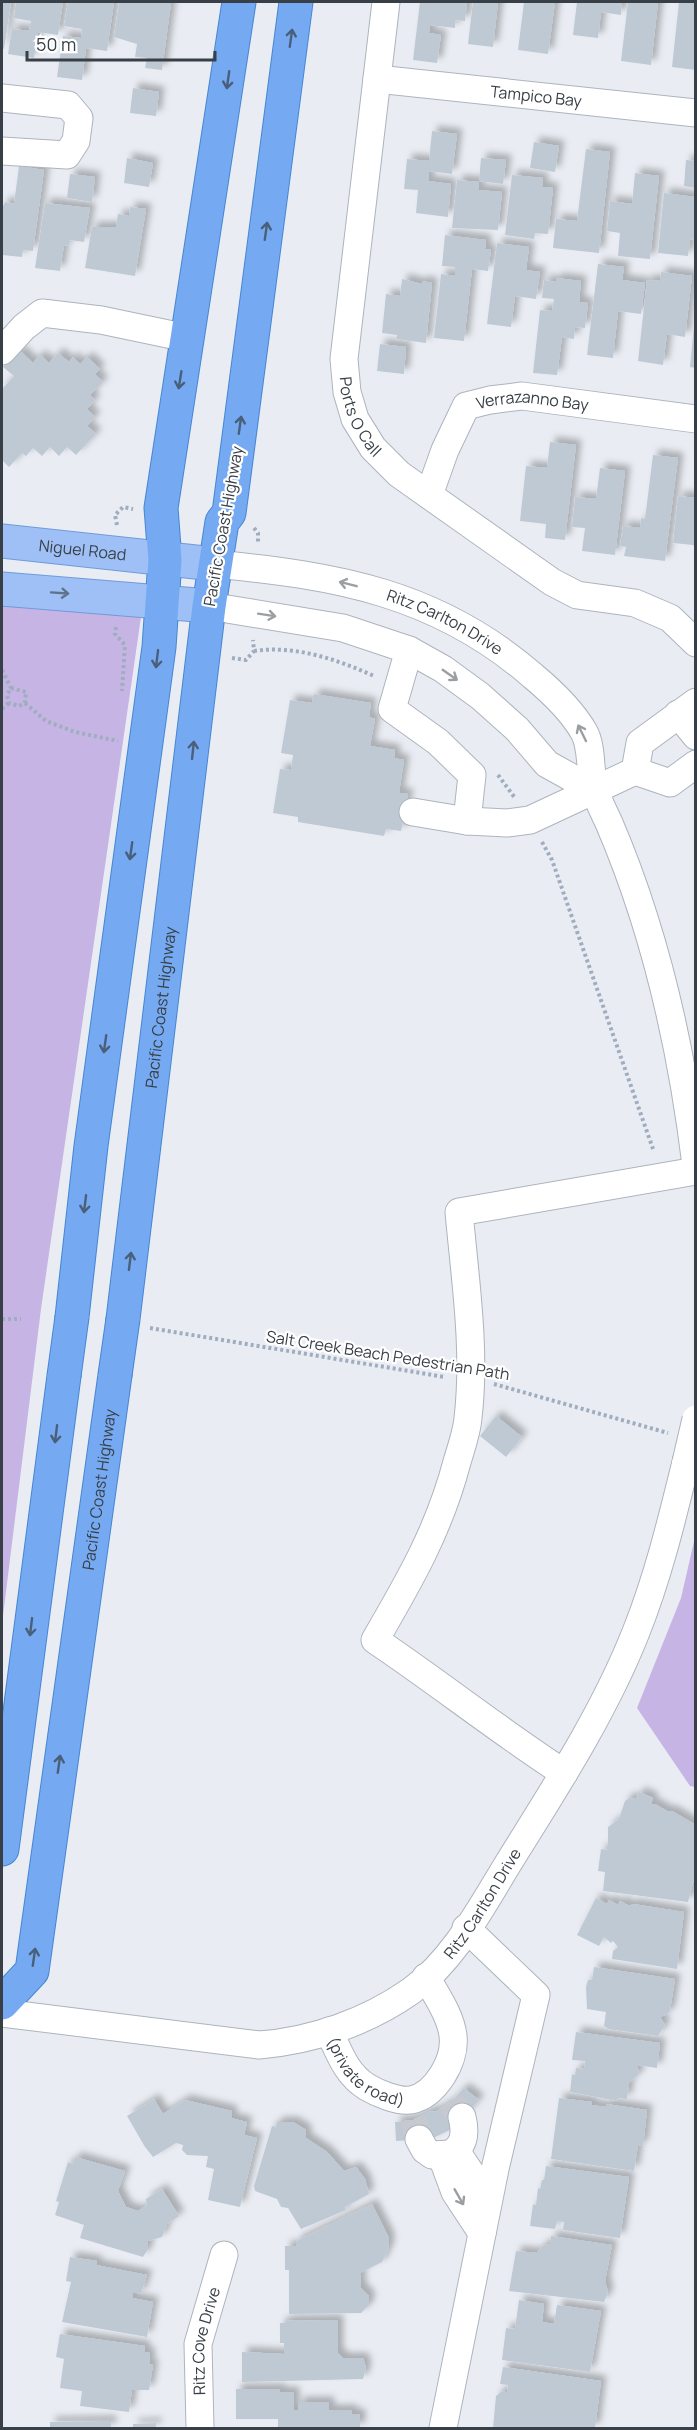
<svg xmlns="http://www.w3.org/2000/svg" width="697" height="2430" font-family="Manrope,sans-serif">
<defs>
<filter id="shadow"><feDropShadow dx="5.5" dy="-5.5" stdDeviation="3" flood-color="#0004"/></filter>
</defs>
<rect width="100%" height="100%" fill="#e9edf3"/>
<!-- green -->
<path fill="#c6b5e4" d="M2 603 141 617 41 1309 2 1624Z
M695 1537V1787L690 1786 637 1708 681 1598Z"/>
<!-- building -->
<path fill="#bfc9d4" filter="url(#shadow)" d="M2 2H11L4 49 2 48Z
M16 2H63L58 35 38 32 34 58 8 54 12 29 29 31 31 21 14 18Z
M68 2H114L107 51 86 48 82 80 57 77 63 36 81 38 82 29 64 26Z
M119 2 171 3 162 70 145 68 147 58 135 57 137 44 114 37Z
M420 2H467L465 21 455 20V28L430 25 429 33 441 35 437 63 413 60Z
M473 2H498L493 47 468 44Z
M524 2H555L548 54 518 50Z
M577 2H622L621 15 601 12 598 38 573 35Z
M628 2H658L651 65 621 61Z
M679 2H696V70L672 67Z
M133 88 159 92 156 116 130 113Z
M432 131 457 134 452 174 429 171 428 181 451 184 448 217 416 213 418 190 404 189 407 159 429 161Z
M534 142 559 146 555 172 530 168Z
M586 149 610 152 599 253 553 248 556 219 577 221Z
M127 158 153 163 149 187 124 183Z
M481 158 506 160 503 184 479 181Z
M686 160 696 161V188L684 186Z
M19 166 44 170 33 251 23 250 22 257 2 255V208L5 202 14 204Z
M635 173 659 176 650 259 618 256 620 233 607 231 610 201 632 204Z
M70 174 95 177 92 202 67 198Z
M512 175 543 178 542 187 553 188 548 234 535 233 534 239 505 235Z
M457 180 479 182 478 190 502 192 498 230 452 228Z
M664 193 695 197 696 240 690 239 688 256 658 253Z
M45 203 90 208 84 242 70 240 69 246 64 245 60 271 35 268Z
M130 207 146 209 135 276 85 268 92 227H116L118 214 129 216Z
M445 235 486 240 485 249 491 250 488 271 472 269 464 341 434 338 441 274 455 276V267L442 266Z
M497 243 529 247 526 270 540 272 536 299 515 296 511 327 487 324Z
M598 264 624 267 622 280 645 283 641 314 618 311 613 358 587 355Z
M661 272 692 276 685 337 667 334 663 365 638 361 647 280 660 281Z
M556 278 581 281 579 302 588 303 585 328 575 327 574 339 562 337 557 375 533 373 540 310 552 311 554 299 542 298 544 280 556 282Z
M402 279 422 284V281L432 283 426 343 396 339 397 335 382 333 386 294 400 296Z
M694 325H696V368L690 367Z
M380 344 406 347 404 374 377 371Z
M19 350 33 363 40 355 49 363 58 353 69 362 73 357 80 364 87 357 100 369 95 374 103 382 90 395 95 400 87 409 95 417 87 426 96 434 76 455 67 447 59 456 50 447 42 456 33 448 26 456 22 453 9 467 2 460V389L14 376 3 367Z
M550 442 576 445 565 540 545 538 546 524 520 521 526 466 547 468Z
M653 455 678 458 665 561 624 556 626 547 620 546 623 526 640 528 641 518 645 519Z
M600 468 625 471 615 555 582 551 585 528 572 527 575 497 596 499Z
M678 496 696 498V548L693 545 673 543Z
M314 694 371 703 369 717 375 719 370 746 395 750 394 758 404 760 399 793 408 794 401 831 386 829 384 836 298 822V817L273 813 280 769 291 770 293 755 281 753 290 700 312 703Z
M496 1416 522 1437 506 1457 480 1436Z
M639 1792 653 1798 651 1804H655L667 1811H672L696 1825V1871L688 1902 603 1891 605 1872 598 1871 601 1849 608 1850V1827L619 1819 625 1801 629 1798 636 1799Z
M596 1898 607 1904 609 1900 618 1905 620 1901 630 1906 633 1904 684 1912 677 1969 612 1959 613 1951 618 1947 613 1941 611 1943 604 1937 599 1946 577 1935Z
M594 1967 675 1979 670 2010 668 2014 660 2017 665 2025 658 2036 608 2029 604 2026 606 2012 587 2009 586 1987 588 1980H592Z
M576 2032 660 2043 657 2068 637 2065 639 2074 629 2083 627 2099 618 2098 617 2101 570 2092 572 2074 575 2075 576 2068 584 2069 585 2061 572 2060Z
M464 2088 479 2100 454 2128 431 2139 396 2141 395 2122 413 2120 431 2111 435 2112 451 2102Z
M559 2098 592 2102 591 2105 606 2107V2104L647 2110 643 2146 638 2145 634 2171 551 2159Z
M154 2099 163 2114 185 2100 232 2111 231 2118 247 2122 244 2135 257 2138 240 2207 208 2200 214 2169 206 2167 208 2156 187 2155 182 2150 183 2145 176 2143 153 2157 145 2147 127 2116Z
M277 2122H293L306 2130V2138L327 2152 344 2171 356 2167 365 2179 369 2194 345 2207 346 2210 301 2229 288 2208 281 2207 277 2199 255 2191 254 2186 272 2126 276 2127Z
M75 2157 125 2171 118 2191 126 2207 138 2211 147 2205 146 2199 162 2189 179 2216 167 2224 162 2237 148 2241V2249L143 2257 80 2238 84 2225 55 2215 59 2202 56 2201 68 2162 73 2164Z
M546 2166 629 2177 620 2238 563 2230 564 2222 557 2221 555 2229 530 2226 533 2204 536 2205 538 2188 540 2189 542 2180H544Z
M372 2204 389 2238V2247L382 2262 360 2273 361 2288 369 2296V2305L361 2313 289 2314V2270H285V2246H296V2241Z
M551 2236 612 2245 605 2281 608 2292 604 2302 509 2291 516 2251 537 2253 542 2246 550 2244Z
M70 2257 97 2261 96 2265 147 2275 141 2294 133 2292 132 2298 153 2302 147 2337 62 2322 71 2282 66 2281Z
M519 2300 544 2304 542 2322 554 2324 557 2305 601 2311 590 2372 502 2360 506 2328 515 2329Z
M338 2320V2353L343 2358H363L366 2368 363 2379 242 2382V2352L284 2354V2343H280V2323H286V2321Z
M60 2334 145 2346 144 2352 150 2353 149 2364 153 2365 149 2390H132L129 2412 80 2406 82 2391 60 2388 64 2359 56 2357Z
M503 2367 601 2381 595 2428H493L496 2396 502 2391 507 2393 508 2385 500 2384Z
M236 2389H280V2392H294V2410H298V2402H329V2410H352V2414H360V2428H278V2419H236Z
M111 2421V2428H50V2422Z
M156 2423V2428H133V2424Z"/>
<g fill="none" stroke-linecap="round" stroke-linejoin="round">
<!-- minor-tunnel -->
<path stroke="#c6cad0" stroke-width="27" stroke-dasharray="27 14" stroke-linecap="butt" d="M451 2102 462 2117
M413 2120 419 2139"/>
<defs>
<g id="minor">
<path id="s1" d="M386 2 344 359 347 392 355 419 373 448 399 474 552 582 577 595 635 603 670 618 696 643"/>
<path id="s2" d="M377 79 696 113"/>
<path d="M2 98 68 105 79 118 76 141 67 155 2 151"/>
<path d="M2 351 24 327 42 313 101 320 187 338"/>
<path id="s3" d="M429 495 445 450 466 406 490 400 522 396 696 419"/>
<path id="s4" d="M214 564C335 575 438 593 533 676 551 691 572 711 584 732 593 748 589 773 595 790 598 801 604 812 609 823 655 930 682 1050 696 1165"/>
<path d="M209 606 343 628 409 650 443 669 480 696 517 729 547 764 594 790"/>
<path d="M409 650 392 709 438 742 472 775 467 821"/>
<path d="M678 714 696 736"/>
<path d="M635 771 640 743 696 702"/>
<path d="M413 812 467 821 507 823 530 820 635 771 670 783 696 764"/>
<path d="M564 1773C499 1731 439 1683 375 1640 410 1580 439 1530 457 1462 461 1448 467 1432 468 1418 476 1350 465 1279 459 1212L696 1171"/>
<path id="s5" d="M2 2013 259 2045C312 2041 367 2022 411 1991 454 1960 482 1906 509 1862 555 1788 604 1713 636 1632 658 1577 672 1519 686 1462"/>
<path id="s6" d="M329 2031C339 2052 346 2074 367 2087 377 2093 398 2102 411 2100 436 2095 456 2060 453 2036 451 2016 436 1995 426 1977"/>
<path d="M419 2139 425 2150 432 2155 450 2154C465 2146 466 2133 462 2117"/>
<path d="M456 2151 488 2199"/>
<path d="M442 2157 455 2192 482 2233"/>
<path id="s7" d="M200 2428 198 2344 224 2255"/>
<path d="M443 2428 495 2169 536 1995 466 1928"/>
</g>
<g id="major">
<path id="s8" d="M2 541 214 564"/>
<path d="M2 589 209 606"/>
</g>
<g id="highway">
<path d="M72 1317 91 1146 159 647 165 560 161 508 239 2"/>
<path id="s9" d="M123 1319 209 606 222 522 229 513 296 2"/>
<path d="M2 1849 64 1376"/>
<path id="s10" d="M2 2003 32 1971 115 1375"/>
</g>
</defs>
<!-- minor casing -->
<use href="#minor" stroke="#acb4be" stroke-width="29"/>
<!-- major casing -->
<use href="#major" stroke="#709ada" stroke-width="35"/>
<!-- highway casing -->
<use href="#highway" stroke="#4686d1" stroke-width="35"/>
<!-- path -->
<path stroke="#9fadbf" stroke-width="4" stroke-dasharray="3 3" stroke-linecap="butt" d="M117 525 115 515 123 507 133 509
M254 528 258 533V543
M116 627 115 634 125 645 122 691
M254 651C295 645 336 659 374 676
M232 658 246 660 254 651 253 640
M2 670 11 688
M11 688 26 692 25 703 19 706 9 703 7 695Z
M25 703 46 721 75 732 118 741
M2 709 9 703
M498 775 515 798
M542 842 552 860 653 1149
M2 1319H21
M150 1328 445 1377
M494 1384 668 1433"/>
<!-- minor -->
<use href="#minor" stroke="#fff" stroke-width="27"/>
<!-- major -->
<use href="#major" stroke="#9fc0f6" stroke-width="33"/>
<!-- highway -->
<use href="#highway" stroke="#75aaf2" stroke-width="33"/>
<defs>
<path id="minor-bridge" d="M686 1462 696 1419"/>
<path id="highway-bridge" d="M115 1375 123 1319
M64 1376 72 1317"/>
</defs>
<!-- minor-bridge casing -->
<use href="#minor-bridge" stroke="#acb4be" stroke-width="29" stroke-linecap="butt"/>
<!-- highway-bridge casing -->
<use href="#highway-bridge" stroke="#4686d1" stroke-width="35" stroke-linecap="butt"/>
<!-- minor-bridge -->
<use href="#minor-bridge" stroke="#fff" stroke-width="27"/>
<!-- highway-bridge -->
<use href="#highway-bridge" stroke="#75aaf2" stroke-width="33"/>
</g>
<!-- one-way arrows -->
<defs><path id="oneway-shaft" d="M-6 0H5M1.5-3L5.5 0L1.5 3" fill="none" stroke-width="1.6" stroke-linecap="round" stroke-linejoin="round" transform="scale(1.5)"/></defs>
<g stroke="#4a5f7a">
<use href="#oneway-shaft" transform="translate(291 38) rotate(-82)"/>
<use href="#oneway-shaft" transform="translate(228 80) rotate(98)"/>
<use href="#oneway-shaft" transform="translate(266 231) rotate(-82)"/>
<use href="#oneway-shaft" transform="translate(180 380) rotate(99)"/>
<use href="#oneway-shaft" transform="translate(240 425) rotate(-82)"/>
<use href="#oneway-shaft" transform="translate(157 659) rotate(97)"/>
<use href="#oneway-shaft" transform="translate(193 750) rotate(-84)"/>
<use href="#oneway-shaft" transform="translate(131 851) rotate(98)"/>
<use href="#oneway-shaft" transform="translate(105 1044) rotate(98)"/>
<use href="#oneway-shaft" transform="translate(85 1204) rotate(97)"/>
<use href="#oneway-shaft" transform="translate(130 1261) rotate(-83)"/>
<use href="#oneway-shaft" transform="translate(56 1434) rotate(97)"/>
<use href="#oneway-shaft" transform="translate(31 1627) rotate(97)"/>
<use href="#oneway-shaft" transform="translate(59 1764) rotate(-82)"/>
<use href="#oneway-shaft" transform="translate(34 1957) rotate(-82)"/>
</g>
<g stroke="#9c9fa2">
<use href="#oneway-shaft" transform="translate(348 584) rotate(-166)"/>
<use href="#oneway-shaft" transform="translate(267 615) rotate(9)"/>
<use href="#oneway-shaft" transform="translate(450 675) rotate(35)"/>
<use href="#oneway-shaft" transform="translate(582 733) rotate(-116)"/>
<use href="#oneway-shaft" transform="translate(459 2197) rotate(60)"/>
</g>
<use stroke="#61738c" href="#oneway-shaft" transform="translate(60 593) rotate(4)"/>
<g text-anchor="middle" stroke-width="4.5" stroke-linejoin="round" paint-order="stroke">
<!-- street labels -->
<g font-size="16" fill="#383f46" stroke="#fff">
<text dy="6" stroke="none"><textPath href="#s2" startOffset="160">Tampico Bay</textPath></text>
<text dy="6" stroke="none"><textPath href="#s3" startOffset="164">Verrazanno Bay</textPath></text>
<text dy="6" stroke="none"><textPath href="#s1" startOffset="420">Ports O Call</textPath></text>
<text transform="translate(223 526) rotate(-80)" y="6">Pacific Coast Highway</text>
<text dy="6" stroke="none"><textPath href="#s8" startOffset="81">Niguel Road</textPath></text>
<text dy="6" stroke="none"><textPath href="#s4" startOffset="240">Ritz Carlton Drive</textPath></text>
<text dy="6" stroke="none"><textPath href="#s9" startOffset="314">Pacific Coast Highway</textPath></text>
<text transform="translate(388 1355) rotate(9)" y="6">Salt Creek Beach Pedestrian Path</text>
<text dy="6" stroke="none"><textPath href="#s10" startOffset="530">Pacific Coast Highway</textPath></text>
<text dy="6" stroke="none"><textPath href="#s5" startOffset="536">Ritz Carlton Drive</textPath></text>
<text dy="6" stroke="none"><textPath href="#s6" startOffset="58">(private road)</textPath></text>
<text dy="6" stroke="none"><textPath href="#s7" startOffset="88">Ritz Cove Drive</textPath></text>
</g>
</g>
<!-- border -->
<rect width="697" height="2430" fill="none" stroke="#383f46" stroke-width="6"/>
<!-- scale -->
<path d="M27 51v9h188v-9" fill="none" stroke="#383f46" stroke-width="3"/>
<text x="36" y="51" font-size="18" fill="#383f46" stroke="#ffffff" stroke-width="4.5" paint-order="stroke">50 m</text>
</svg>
